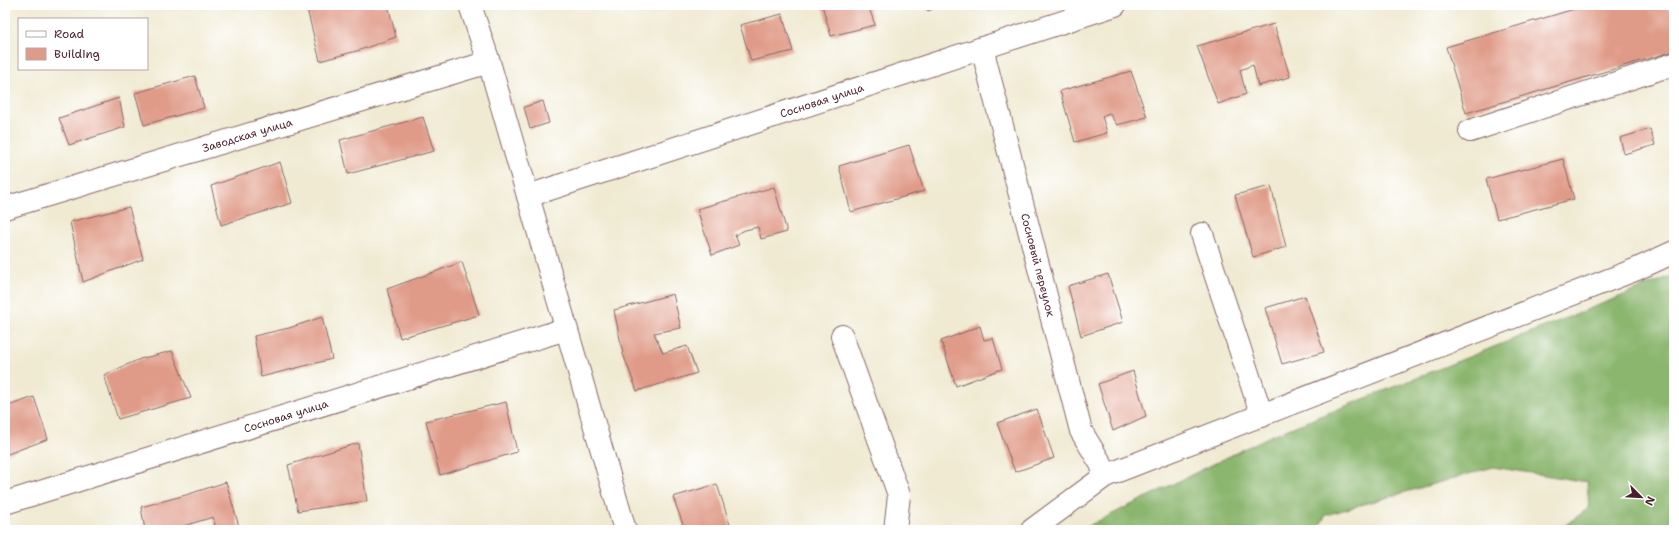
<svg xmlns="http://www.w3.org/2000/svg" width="1679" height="535" font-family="'Shantell Sans',sans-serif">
<rect width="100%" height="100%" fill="#fff"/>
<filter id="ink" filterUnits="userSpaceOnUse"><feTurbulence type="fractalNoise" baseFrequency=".025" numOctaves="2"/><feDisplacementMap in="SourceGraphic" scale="8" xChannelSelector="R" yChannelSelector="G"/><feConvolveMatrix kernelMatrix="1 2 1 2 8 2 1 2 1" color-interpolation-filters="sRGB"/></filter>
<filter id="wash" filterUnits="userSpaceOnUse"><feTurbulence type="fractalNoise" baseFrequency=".012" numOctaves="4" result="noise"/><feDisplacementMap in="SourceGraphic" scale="16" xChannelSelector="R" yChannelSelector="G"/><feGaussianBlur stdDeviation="0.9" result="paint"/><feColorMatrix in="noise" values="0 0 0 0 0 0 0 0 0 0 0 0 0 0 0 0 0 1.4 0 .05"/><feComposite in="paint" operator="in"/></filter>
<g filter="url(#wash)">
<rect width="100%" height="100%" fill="#f0ead2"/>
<!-- forest -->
<path fill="#8bb66e" stroke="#6a6a4c" d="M1674 275V530H1542L1564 526 1589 508 1587 482 1493 467 1326 515 1317 530H1080L1268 437Z"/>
<g id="blocks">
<!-- building -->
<path fill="#e09b88" d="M324 5H388L396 37 360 50 320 61 307 9Z
M822 5H868L875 25 831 36Z
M926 5H942L928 11Z
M1588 5H1674V51L1466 113 1446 47Z
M782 14 793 51 751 61 740 25Z
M1274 24 1290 77 1258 86 1253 65 1240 70 1246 94 1218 104 1197 46Z
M1131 71 1147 117 1117 125 1109 113 1102 116 1107 133 1075 142 1060 91Z
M195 76 204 108 144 125 135 93Z
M119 98 125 127 69 145 59 118Z
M543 101 549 123 530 129 524 107Z
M423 117 434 151 348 174 340 140Z
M1650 129 1655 145 1624 154 1620 138Z
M909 145 924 191 851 212 839 166Z
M1563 159 1574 199 1497 219 1486 179Z
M280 162 292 203 221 225 211 186Z
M1271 186 1286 247 1253 257 1235 195Z
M774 187 787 232 761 239 758 227 745 230 735 235 739 245 712 255 697 209Z
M129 207 143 259 83 282 70 222Z
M462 262 479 315 400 338 387 289Z
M1108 274 1123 322 1081 336 1068 286Z
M673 294 681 328 654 333 663 353 687 346 697 373 637 391 623 354 614 310Z
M1305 296 1324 352 1282 364 1265 308Z
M322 317 332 359 261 377 254 336 289 328Z
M980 326 984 340 993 338 1002 369 956 386 941 341Z
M172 351 191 398 118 419 104 375 140 359Z
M1133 371 1146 416 1113 431 1098 384Z
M34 397 48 439 5 455V407Z
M506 402 517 452 440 475 426 421Z
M1037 409 1054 458 1015 472 997 423Z
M358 443 367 501 298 511 288 465Z
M226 482 240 530H216L213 517 177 528V530H145L141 507 186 495Z
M717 484 731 528 725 530H685L673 497Z"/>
</g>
</g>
<g filter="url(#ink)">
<use href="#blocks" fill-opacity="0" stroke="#846665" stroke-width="1"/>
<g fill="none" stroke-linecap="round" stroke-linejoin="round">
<defs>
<g id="minor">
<path d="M470 5 489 62 625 530"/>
<path id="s1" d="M982 48 1081 431 1101 464 1105 476"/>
<path d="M1470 131 1674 64"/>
<path id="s2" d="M528 196 1115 5"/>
<path id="s3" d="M5 208 489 62"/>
<path d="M1202 234 1262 416"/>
<path d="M842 336 899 495 895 530"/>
<path id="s4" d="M5 503 566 329"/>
<path d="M1032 530 1105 476 1637 269 1674 252"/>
</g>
</defs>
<!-- minor casing -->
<use href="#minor" stroke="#846665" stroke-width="24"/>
<!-- minor -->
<use href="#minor" stroke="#fff" stroke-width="22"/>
</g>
</g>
<g text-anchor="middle" stroke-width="3" stroke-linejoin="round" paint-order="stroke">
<!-- street labels -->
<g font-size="11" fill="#4a1f2b" stroke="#fff">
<text dy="4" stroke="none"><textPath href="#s2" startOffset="309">Сосновая улица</textPath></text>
<text dy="4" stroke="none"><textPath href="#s3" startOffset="253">Заводская улица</textPath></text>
<text dy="4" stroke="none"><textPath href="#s1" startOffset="224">Сосновый переулок</textPath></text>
<text dy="4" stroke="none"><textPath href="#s4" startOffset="294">Сосновая улица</textPath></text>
</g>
</g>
<!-- margin -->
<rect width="1679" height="535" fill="none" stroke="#fff" stroke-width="20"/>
<!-- legend -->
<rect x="18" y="18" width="130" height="52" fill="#ffffff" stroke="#b7a5aa"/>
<rect x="26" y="31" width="20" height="6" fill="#ffffff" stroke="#b7a5aa"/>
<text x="54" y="38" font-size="12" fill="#4a1f2b">Road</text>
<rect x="26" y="48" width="20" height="12" fill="#e09b88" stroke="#b7a5aa"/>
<text x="54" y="58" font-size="12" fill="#4a1f2b">Building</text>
<!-- north arrow -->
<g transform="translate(1641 497) rotate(114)" stroke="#ffffff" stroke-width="3" paint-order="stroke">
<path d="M0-3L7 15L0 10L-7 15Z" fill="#4a1f2b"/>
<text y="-6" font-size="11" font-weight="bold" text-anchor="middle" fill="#4a1f2b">N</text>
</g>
</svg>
